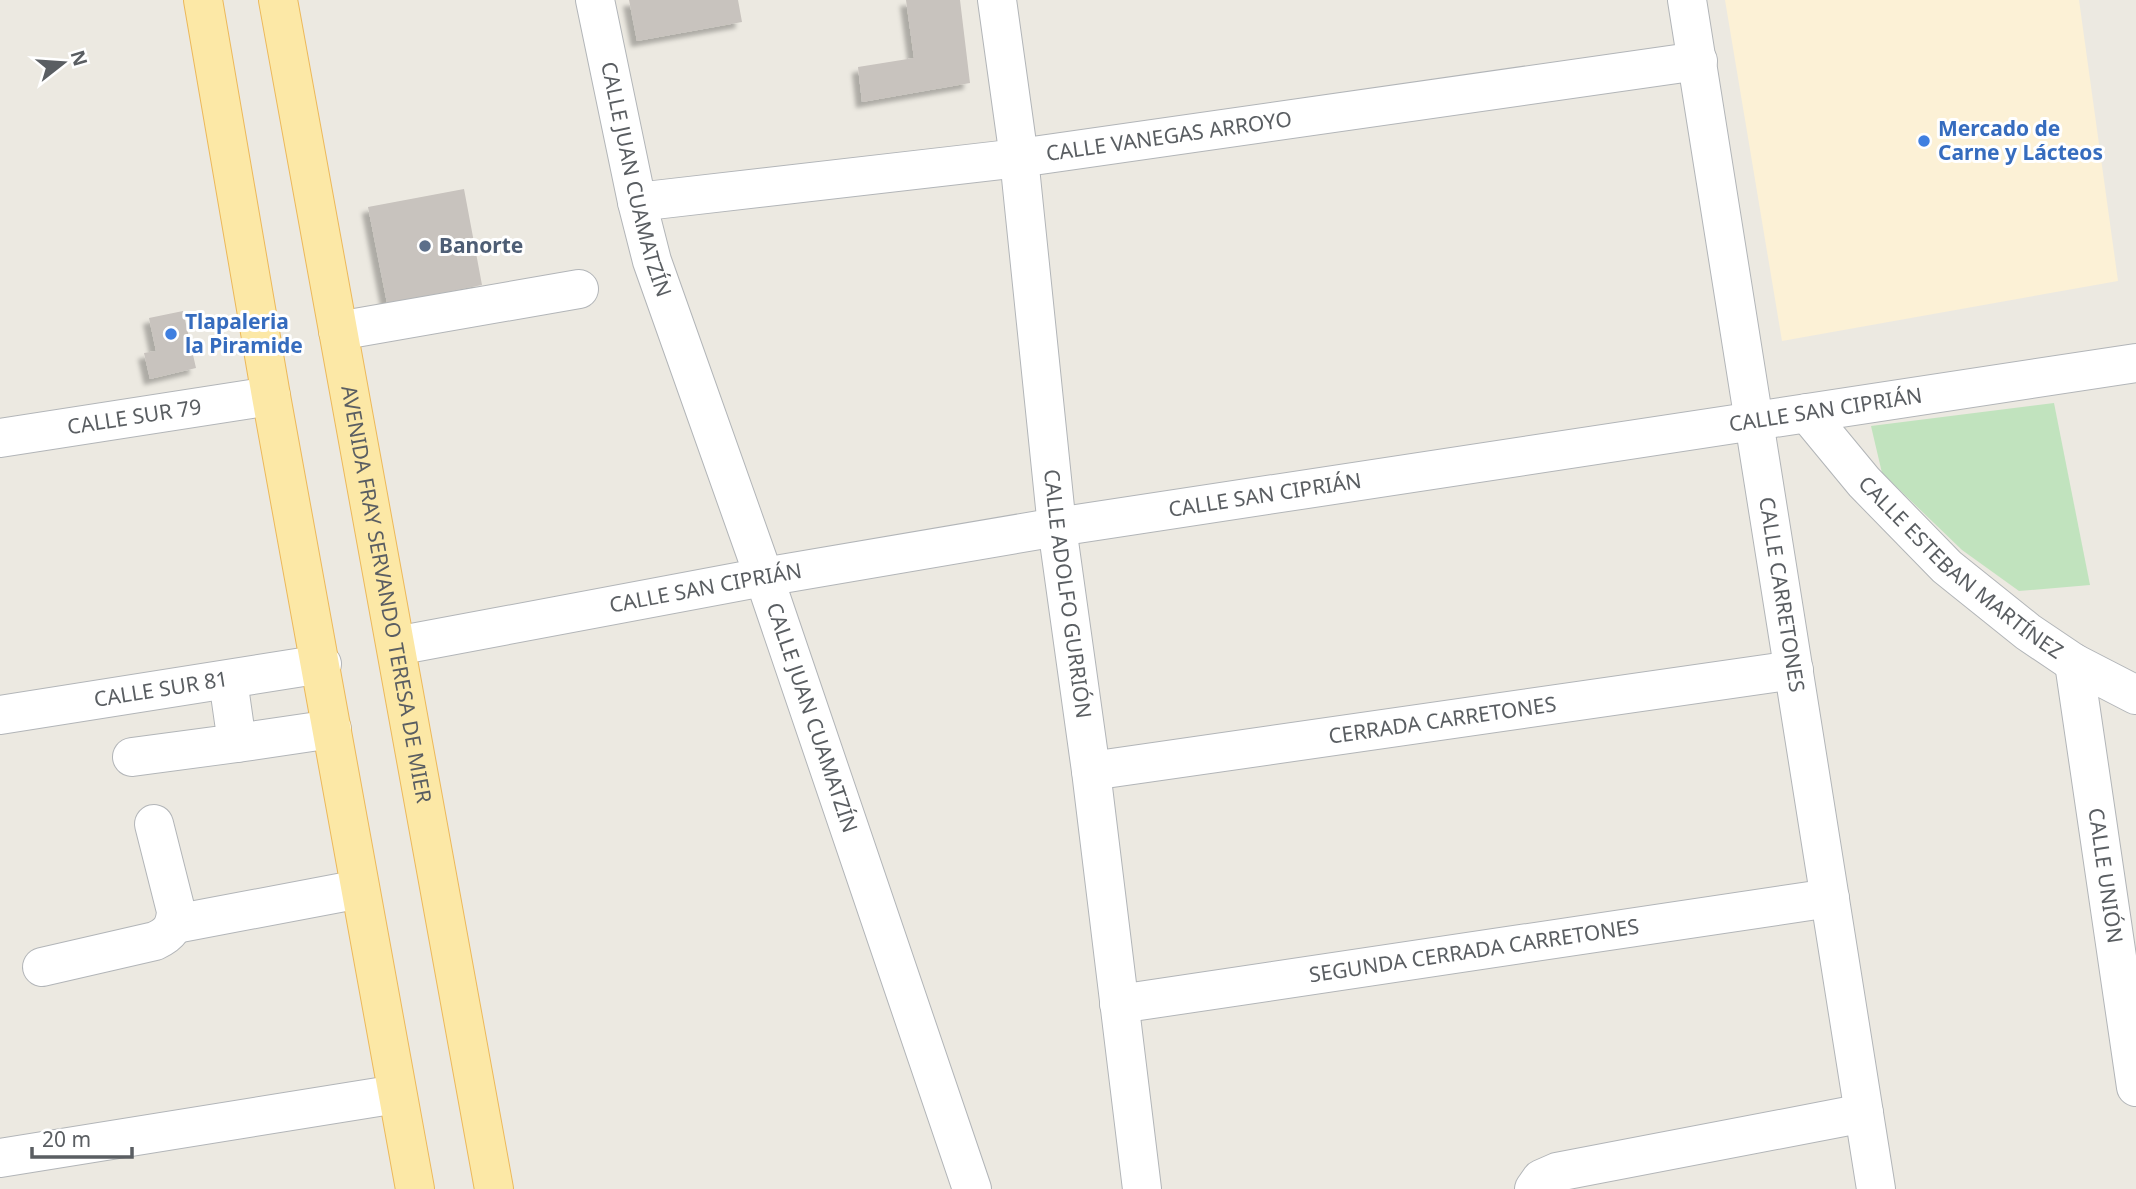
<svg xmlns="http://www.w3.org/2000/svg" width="2136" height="1189" font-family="'Noto Sans',sans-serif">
<defs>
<filter id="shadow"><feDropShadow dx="-6" dy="6" stdDeviation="2" flood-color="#0004"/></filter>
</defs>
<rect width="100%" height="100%" fill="#ece9e1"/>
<!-- commercial -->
<path fill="#fcf1d6" d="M1725 0H2079L2118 281 1782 341Z"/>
<!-- green -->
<path fill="#c1e3be" d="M2054 403 2090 585 2019 591 1962 550 1882 473 1871 426Z"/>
<!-- building -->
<path fill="#c8c3be" filter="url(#shadow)" d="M629 0H738L742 22 637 41Z
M906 0H960L970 83 862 102 858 67 914 58Z
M464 189 482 285 387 303 368 207Z
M183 311 196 368 150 379 144 353 156 351 149 318Z"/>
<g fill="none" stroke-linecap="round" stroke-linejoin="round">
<defs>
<g id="minor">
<path id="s1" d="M595 0 637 202 652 261 764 577 972 1189"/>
<path id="s2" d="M997 0 1019 158 1057 527 1091 771 1142 1189"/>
<path id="s3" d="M1687 0 1876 1189"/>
<path id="s4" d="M637 202 1019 158 1698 61"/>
<path d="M338 331 579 289"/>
<path id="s5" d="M1807 413 1864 482 1947 567 2028 632 2074 663 2136 695"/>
<path id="s6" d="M0 438 271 396"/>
<path id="s7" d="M396 646 764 577 1057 527 2136 363"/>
<path id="s8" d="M2074 663 2136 1087"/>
<path id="s9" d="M0 715 322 664"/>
<path d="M237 743 332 729"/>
<path d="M132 757 237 743 228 680"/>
<path id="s10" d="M1091 771 1794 670"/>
<path d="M175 924 360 889"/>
<path d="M42 967 155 941C170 934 175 927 176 911L154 824"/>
<path id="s11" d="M1119 1004 1830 898"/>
<path d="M0 1158 397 1094"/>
<path d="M1534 1189 1541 1179 1557 1172 1864 1113"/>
</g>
<g id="major">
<path d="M203 0 271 396 415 1189"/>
<path id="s12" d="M278 0 494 1189"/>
</g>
</defs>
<!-- minor casing -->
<use href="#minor" stroke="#b2b5b8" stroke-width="40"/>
<!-- major casing -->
<use href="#major" stroke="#ecb85a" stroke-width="40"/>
<!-- minor -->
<use href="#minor" stroke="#fff" stroke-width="38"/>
<!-- major -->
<use href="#major" stroke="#fce8a6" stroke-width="38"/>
</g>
<!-- markers -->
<g fill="#3f7fe0" stroke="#fff" stroke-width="2.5">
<circle cx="1924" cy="141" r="7"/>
<circle cx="171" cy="334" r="7"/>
</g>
<circle fill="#5c6f8a" stroke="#fff" stroke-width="2.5" cx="425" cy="246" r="7"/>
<g text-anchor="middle" stroke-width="6" stroke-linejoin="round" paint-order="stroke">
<!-- shop labels -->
<g font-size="21" font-weight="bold" fill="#366cbe" stroke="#fff" text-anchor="start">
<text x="1938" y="136">Mercado de<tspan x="1938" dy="24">Carne y Lácteos</tspan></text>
<text x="185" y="329">Tlapaleria<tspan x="185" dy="24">la Piramide</tspan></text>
</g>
<!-- street labels -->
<g font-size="21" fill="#5a5e62" stroke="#fff">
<text dy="7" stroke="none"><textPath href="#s4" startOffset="536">CALLE VANEGAS ARROYO</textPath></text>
<text dy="7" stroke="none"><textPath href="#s1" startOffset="184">CALLE JUAN CUAMATZÍN</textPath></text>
<text dy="7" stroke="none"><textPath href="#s7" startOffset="1449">CALLE SAN CIPRIÁN</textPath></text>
<text dy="7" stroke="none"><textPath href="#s6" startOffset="136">CALLE SUR 79</textPath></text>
<text dy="7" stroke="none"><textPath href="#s7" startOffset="882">CALLE SAN CIPRIÁN</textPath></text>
<text dy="7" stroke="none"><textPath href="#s5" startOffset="219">CALLE ESTEBAN MARTÍNEZ</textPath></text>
<text dy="7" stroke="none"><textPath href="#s7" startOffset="315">CALLE SAN CIPRIÁN</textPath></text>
<text dy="7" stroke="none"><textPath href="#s12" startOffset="604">AVENIDA FRAY SERVANDO TERESA DE MIER</textPath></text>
<text dy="7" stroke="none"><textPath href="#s3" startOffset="602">CALLE CARRETONES</textPath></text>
<text dy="7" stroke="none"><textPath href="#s2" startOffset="598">CALLE ADOLFO GURRIÓN</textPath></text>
<text dy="7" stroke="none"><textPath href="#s9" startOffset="163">CALLE SUR 81</textPath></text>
<text dy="7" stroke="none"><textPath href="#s1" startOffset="751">CALLE JUAN CUAMATZÍN</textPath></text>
<text dy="7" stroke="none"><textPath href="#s10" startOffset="355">CERRADA CARRETONES</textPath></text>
<text dy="7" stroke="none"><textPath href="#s8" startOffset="215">CALLE UNIÓN</textPath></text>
<text dy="7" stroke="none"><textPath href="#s11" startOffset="359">SEGUNDA CERRADA CARRETONES</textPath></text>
</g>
<!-- service labels -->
<g font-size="21" font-weight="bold" fill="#4e5e75" stroke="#fff" text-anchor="start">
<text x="439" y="253">Banorte</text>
</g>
</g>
<!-- north arrow -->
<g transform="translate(63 63) rotate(73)" stroke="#ffffff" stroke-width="5" paint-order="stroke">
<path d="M0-5L12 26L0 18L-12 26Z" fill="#5a5e62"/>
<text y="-10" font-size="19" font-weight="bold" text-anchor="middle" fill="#5a5e62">N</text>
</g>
<!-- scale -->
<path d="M32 1147v10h100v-10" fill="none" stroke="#5a5e62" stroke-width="3.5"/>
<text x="42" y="1147" font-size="21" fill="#5a5e62" stroke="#ffffff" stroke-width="5" paint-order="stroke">20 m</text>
</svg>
